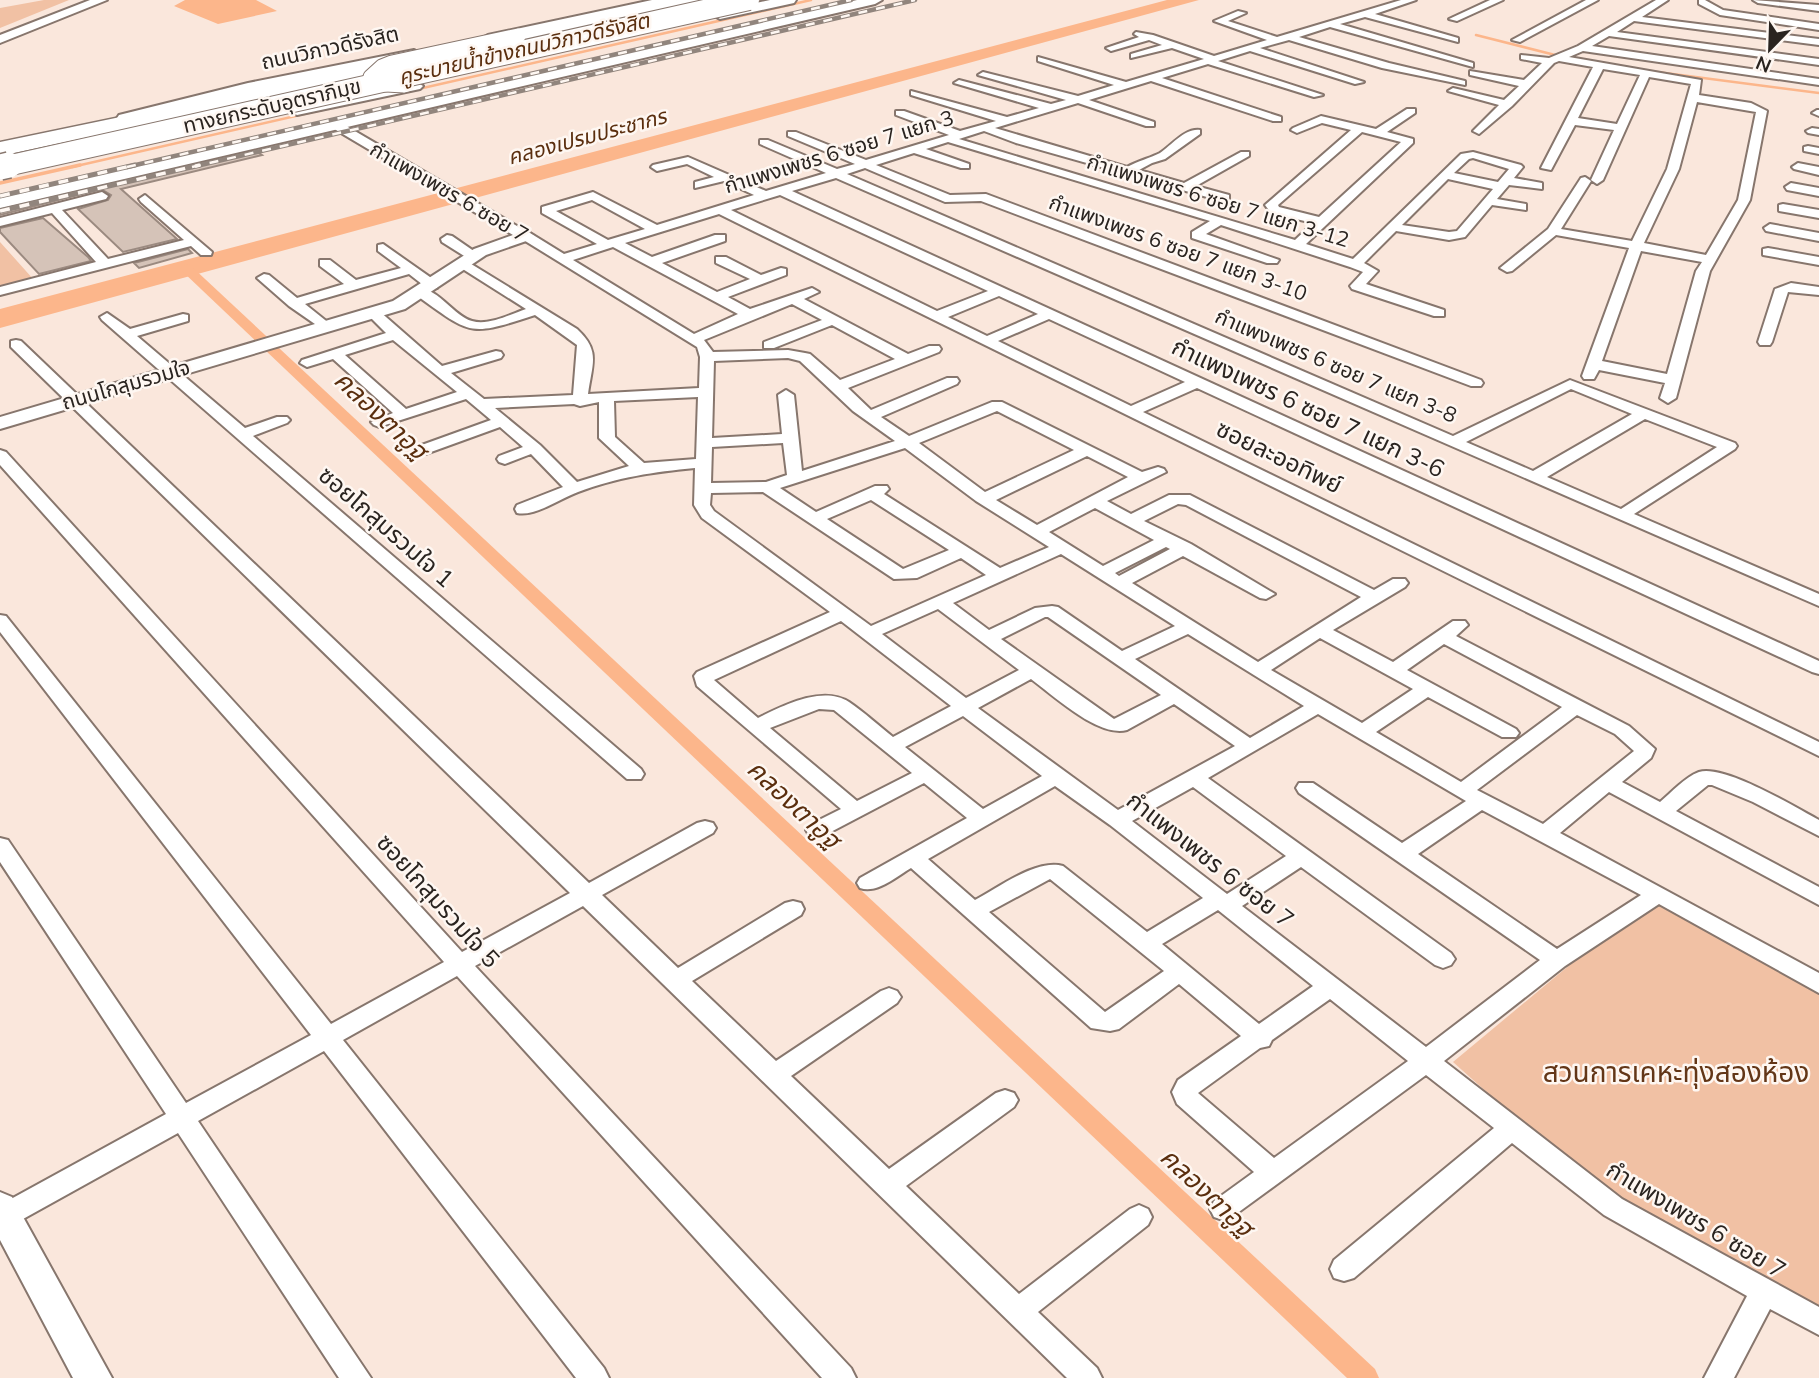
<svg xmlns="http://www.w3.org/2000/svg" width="1819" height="1378" font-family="Mulish,'Noto Sans Thai',sans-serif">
<rect width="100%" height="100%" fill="#fae7dc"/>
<!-- green -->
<path fill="#f1c1a4" d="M44 0H69L0 28V8Z
M0 242 34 280 0 289Z
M1650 898 1819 987V1311L1613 1205 1453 1062Z"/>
<!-- water -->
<path fill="#fcb68b" d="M185 0H256L277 11 218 24 174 6Z
M1167 0H1199L0 328V309Z"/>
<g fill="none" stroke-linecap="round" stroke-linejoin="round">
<!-- stream-far1 -->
<path stroke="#fcb68b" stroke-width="2.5" d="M1476 35 1563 57
M1642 70 1819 93
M414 90 811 0
M367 100 402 93
M72 167 335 107"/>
<!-- stream -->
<path stroke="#fcb68b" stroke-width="3.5" d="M0 183 80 165"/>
<!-- canal -->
<path fill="#fcb68b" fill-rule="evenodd" d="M186 264 190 265 1375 1369 1379 1378H1347L182 271 180 268Z"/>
</g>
<!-- building -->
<path fill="#d5c3b8" stroke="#9b8a80" stroke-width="2" d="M256 151 262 155 121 189 177 239 123 252 78 209 108 200 111 195 101 189 0 215V210Z
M43 218 88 257 91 261 39 274 0 232V228Z
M188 249 192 253 139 268 134 263Z"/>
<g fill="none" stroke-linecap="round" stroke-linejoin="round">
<defs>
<path id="minor" d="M1401 0H1416L1375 14 1458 38V42L1365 17 1340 24 1473 63V67L1330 27 1299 37 1389 63 1465 81V85L1382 68 1289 40 1260 48 1364 82 1355 84 1250 51 1218 61 1323 95 1314 97 1208 64 1162 78 1281 117V121H1273L1151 81 1089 100 1154 122V126H1146L1078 103 995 128 1127 167C1138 161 1150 158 1160 153 1172 145 1185 128 1200 130V134L1165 159 1152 163 1139 170 1184 183 1241 152H1249V156L1196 186 1229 195V201H1221L1016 143 984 131 959 139 1295 240 1313 223 1271 213 1265 205 1351 130 1322 123 1297 133 1291 130 1293 128 1321 116 1376 129 1407 109H1415V113L1387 132 1413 139V143L1306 244 1353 259 1461 154 1473 152 1521 165 1523 167 1514 178 1542 183V189L1509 185 1497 199 1526 204V210L1492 205 1465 237 1449 240 1396 231 1364 263 1378 271 1366 284 1444 310V316H1434L1352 289 1350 286 1363 272 1350 267 1221 225 1206 234 1279 260 1277 263H1267L1192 238V232L1210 221 948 142 926 149 969 164V168H961L914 153 876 165 950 195 986 194 1481 380 1483 383 1481 386H1471L981 201 945 202 865 168 847 174 1453 436 1570 380 1735 443 1737 446 1735 449 1634 514 1819 594V606L836 178 792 191 1819 661V674L1812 672 1197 388 1143 412 1819 742V756L719 214 625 243 652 257 715 235H725V241L662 263 717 292 750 279 716 263V257H726L761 275 781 268 786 269V275L728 297 750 309 812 288 819 292 804 299 908 354 929 346H939L941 349 939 352 848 388 871 410 947 378H957L959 381 957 384 881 417 909 436 992 402H1002L1142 472 1158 467 1164 469 1166 472 1107 501 1131 514 1169 495H1190L1374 590 1393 579H1405L1408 583 1405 587 1333 630 1393 662 1453 621H1465L1468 625 1456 636 1629 726 1655 749 1651 758 1622 782 1660 802C1671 793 1685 777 1699 772 1724 764 1795 807 1819 820V836L1753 802 1712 785H1708L1676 811 1819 887V905L1609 792 1560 833 1819 973V993L1659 904 1565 966 1444 1061 1622 1199 1819 1307V1335L1770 1309 1734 1378H1704L1747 1296 1604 1215 1512 1143 1354 1278 1344 1281 1334 1278 1330 1269 1334 1260 1494 1128 1426 1075 1232 1217 1223 1220 1214 1217 1210 1209 1214 1201 1254 1172 1177 1104 1172 1092 1178 1080 1241 1036 1179 984 1119 1029 1110 1031 1091 1028 911 868C896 877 877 894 860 888L857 883 860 878 967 818 924 783 825 835 817 837 809 835 806 830 809 825 841 809 697 686 694 676 697 672 830 612 702 518 694 505 695 468C653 472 619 477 578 492 561 498 535 517 517 513L515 509 517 505 563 487 531 454 505 464 499 462 497 459 499 456 523 447 500 427 431 452 425 454 417 449 419 446 491 420 466 399 379 427 374 425 371 422 393 413 333 359 307 367 300 363 302 360 386 333 366 313 373 309 378 310 442 366 496 351 501 352 503 355 501 358 451 373 484 399 573 395 577 345 535 315C468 337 472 335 416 295V289C437 285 453 316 472 321 489 326 511 314 526 309L458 266 456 263 463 259 577 329C601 351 592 364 588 394L699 388 700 357 697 347 522 239V233H530L564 254 597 244 542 213V207L593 192 657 225 754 195 724 181 695 188V182L714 177 687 164 657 171 651 167 653 165 688 157 766 191 826 173 760 144V140H768L837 169 855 164 788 136V132H796L866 160 949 135 896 115V111H904L960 131 996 121 911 95V91L1007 117 1039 108 954 83 959 80 1051 104 1066 100 978 75 983 72 1078 96 1114 85 1038 61V57L1126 82 1204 59 1172 48 1131 58V54L1162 45 1149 40 1111 51 1106 48 1139 37 1134 34 1136 32 1153 35 1214 56 1267 40 1214 21 1238 11 1246 13 1228 21 1277 37ZM1362 132 1401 142 1319 217 1279 207 1278 205ZM1473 158 1509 169 1498 182 1454 173 1469 159ZM1448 179 1493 189 1457 231 1449 232 1402 225ZM780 195 988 291 937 311 731 210ZM592 200 645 229 608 240 556 211ZM613 247 738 314 694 334 573 260ZM999 296 1038 314 987 336 948 317ZM792 304 822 320 764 342V348H774L832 325 895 359 840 380 810 354 805 353 788 350 713 352 704 340ZM1049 319 1185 382 1131 406 998 341ZM393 340 457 392 406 409 345 355ZM788 358 800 361 853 411 895 441 802 471 794 395 786 390 778 395 782 434 712 438 714 361ZM1571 389 1632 414 1533 471 1466 442ZM698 397 696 459 644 463 615 437 614 401ZM599 402V438L629 466 577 482 540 445 495 408 574 404 580 406ZM997 411 1074 450 985 492 919 443ZM1645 419 1717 447 1621 509 1547 477ZM783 443 787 475 766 482 711 483 712 447ZM905 448 976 501 1049 547 1000 568 884 494 889 489 887 486H875L816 512 780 488ZM1087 456 1128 477 1037 525 996 500ZM763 492 894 579 917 578 961 558 986 575 871 626 714 511 710 505 711 493ZM871 500 949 550 903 569 827 519ZM1178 504 1186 505 1361 597 1258 662 1132 583 1183 556 1260 598 1266 599 1275 594 1191 544 1144 521ZM1095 508 1154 540 1103 566 1049 532ZM1166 547 1170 549 1119 576 1115 573ZM1061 554 1175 626 1122 651 1058 607 1052 606 1035 608 989 630 953 603ZM938 609 1019 670 966 698 882 634ZM1045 617H1048L1161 695 1114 719 1001 639ZM841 621 951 706 893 737C879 726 864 712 849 702 822 685 783 706 758 718L714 680ZM1188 634 1304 706 1250 738 1135 659ZM1320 638 1413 689 1362 723 1271 670ZM1444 644 1562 707 1461 782 1376 732 1428 697 1502 737H1516L1519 733 1516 729 1407 670ZM1031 679C1054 696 1099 738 1127 730L1174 704 1235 746 1118 810 978 708ZM819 709 834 710 912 773 857 801 770 728ZM1318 714 1466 801 1402 843 1313 783H1299L1296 788 1299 793 1540 960 1426 1047 1242 906 1301 867 1435 965 1443 968 1451 965 1455 959 1451 953 1208 778ZM1577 715 1615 734 1634 751 1543 824 1477 790ZM963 716 1042 776 983 809 905 747ZM1055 786 1110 825 1203 898 1147 932 1063 866C1037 858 998 888 975 900L928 859ZM1193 787 1286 856 1227 894 1132 821ZM1482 810 1641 895 1557 949 1418 854ZM1050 879 1164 971 1105 1012 989 912ZM1218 910 1313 986 1259 1024 1162 944ZM1330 999 1408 1061 1274 1158 1198 1093 1260 1048 1269 1046 1272 1040Z
M1490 0H1503L1457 21 1449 19Z
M1586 0H1598L1520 42 1512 40Z
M1656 0H1668L1642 17 1819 39V45L1634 21 1617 32 1819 59V65L1609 36 1592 46 1819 79V85L1583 51 1569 57 1701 80 1699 95 1751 103 1767 111 1750 200 1710 271 1676 398 1668 403 1660 398 1665 383 1599 370 1594 379H1584L1582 376 1629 248 1556 235 1512 271 1507 272 1500 268 1548 229 1581 178 1585 177 1591 181 1561 229 1632 241 1667 169 1691 84 1649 77 1603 180 1597 184 1591 180 1614 130 1575 125 1551 170 1541 168 1593 67 1559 61 1554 63 1512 106 1479 134 1473 131 1499 105 1448 91 1453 88 1504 100 1519 86 1470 75V71L1524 80 1542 63 1521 59V55L1549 58 1578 46ZM1603 69 1640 75 1617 124 1578 118ZM1697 102 1756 112 1738 200 1706 255 1644 243 1679 169ZM1641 251 1702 262 1696 271 1667 374 1602 361Z
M1699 0H1705L1723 10 1819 24V30L1720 15 1699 4Z
M1753 0 1819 5V11L1758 3Z
M1817 110H1819V116L1812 113Z
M1812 128 1819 129V135L1808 133 1806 131Z
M1808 146 1819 148V154L1804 151V147Z
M1798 163 1819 167V175L1794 169 1792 167Z
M1791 183 1819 188V196L1787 190 1785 187Z
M102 192 108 196 106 199 62 210 108 259 184 240 141 202 139 199 145 195 212 252 211 255H201L191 246 0 295V287L96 262 52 213 0 226V218Z
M1783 204 1819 210V218L1779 211V205Z
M1770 224 1819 233V241L1766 231 1764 228Z
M447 235 452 236 481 256 479 259H469L442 242 441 239Z
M383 244 437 282V288H427L409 274 305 304 330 324 332 327 325 331 289 306 257 278 264 274 269 275 297 298 344 284 320 266V260H330L356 280 401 268 378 251V245Z
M1768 248 1819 257V265L1763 255V249Z
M1791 283 1819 287V295L1788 292 1772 342 1770 345H1760L1758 342 1775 289Z
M107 313 130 329 183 314 188 315V321L137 336 245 428 277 417H287L290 420 287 423 253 436 641 769 644 774 641 779H627L102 320 100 317Z
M16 340 21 341 589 883 697 823 705 821 713 823 716 828 713 833 602 895 678 968 785 903 793 901 801 903 804 909 801 915 692 981 776 1061 881 991 889 988 897 991 901 997 897 1003 791 1076 889 1169 996 1093 1005 1090 1014 1093 1018 1100 1014 1107 906 1186 1019 1294 1130 1209 1139 1205 1148 1209 1152 1217 1148 1225 1038 1312 1097 1368 1102 1378H1067L583 906 475 966 851 1368 856 1378H822L457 976 343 1040 604 1368 609 1378H576L324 1051 198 1121 371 1378H339L178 1133 14 1224 5 1228 0 1226V1205L166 1114 0 862V838L8 840 186 1103 311 1035 0 632V615L6 616 331 1024 444 962 0 465V450L6 452 462 952 570 893 11 347V341Z"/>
<path id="tertiary" d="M90 0H107L0 43V35Z
M336 120 534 236 532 239 486 255 405 309 0 429V417L393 301 474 249 513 235 331 127V121Z
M0 1192 12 1197 112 1378H73L0 1240Z"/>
<path id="secondary" d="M652 0H678L671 4 488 43 481 39 488 35Z
M770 0H796L794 3 720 19 713 15 715 12Z
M857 0H882L875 4 0 208V198Z
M414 50 421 54 419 57 248 93 125 123 117 118 119 115 248 83Z
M415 81 423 86 420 89 297 115 289 110 297 105Z"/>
<path id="motorway" d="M677 0H711L702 5 477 54 467 48 477 42Z
M413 56 423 62 420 66 0 156V142Z"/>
</defs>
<!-- minor casing -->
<use href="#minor" stroke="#87766d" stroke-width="4"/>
<!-- tertiary casing -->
<use href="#tertiary" stroke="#87766d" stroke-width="4"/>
<!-- secondary casing -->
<use href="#secondary" stroke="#87766d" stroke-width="4"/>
<!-- motorway casing -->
<use href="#motorway" stroke="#87766d" stroke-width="3"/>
<!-- minor -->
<use href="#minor" fill="#fff" fill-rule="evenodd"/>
<!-- tertiary -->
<use href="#tertiary" fill="#fff" fill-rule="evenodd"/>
<!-- secondary -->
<use href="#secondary" fill="#fff" fill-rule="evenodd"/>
<!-- motorway -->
<use href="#motorway" fill="#fff" fill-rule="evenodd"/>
<defs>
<path id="rail-far1" d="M127 167 851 0
M192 167 915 0"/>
<path id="rail" d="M0 196 135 165
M0 211 200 165"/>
</defs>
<!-- rail-far1 casing -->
<use href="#rail-far1" stroke="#91857d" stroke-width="4.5"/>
<!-- rail casing -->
<use href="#rail" stroke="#91857d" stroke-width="5"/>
<!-- rail-far1 -->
<use href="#rail-far1" stroke="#fef7f2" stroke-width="2.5" stroke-dasharray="9" stroke-linecap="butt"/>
<!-- rail -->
<use href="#rail" stroke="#fef7f2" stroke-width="3.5" stroke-dasharray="10" stroke-linecap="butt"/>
<defs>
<path id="secondary-bridge" d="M404 85 386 84 371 77 382 67 392 63 518 36"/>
<path id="motorway-bridge-far1" d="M2 167 749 0"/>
<path id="motorway-bridge" d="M0 167 9 165"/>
</defs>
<!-- secondary-bridge casing -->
<use href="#secondary-bridge" stroke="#87766d" stroke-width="17" stroke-linecap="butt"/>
<!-- motorway-bridge-far1 casing -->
<use href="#motorway-bridge-far1" stroke="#87766d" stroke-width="22" stroke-linecap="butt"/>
<!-- motorway-bridge casing -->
<use href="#motorway-bridge" stroke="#87766d" stroke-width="28" stroke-linecap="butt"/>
<!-- secondary-bridge -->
<use href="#secondary-bridge" stroke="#fff" stroke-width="15"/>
<!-- motorway-bridge-far1 -->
<use href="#motorway-bridge-far1" stroke="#fff" stroke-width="20"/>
<!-- motorway-bridge -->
<use href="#motorway-bridge" stroke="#fff" stroke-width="25"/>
</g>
<g text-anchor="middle" stroke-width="5" stroke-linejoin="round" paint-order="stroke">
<!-- far-street labels -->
<g font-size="21" fill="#2a2420" stroke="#fef7f2">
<text transform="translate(330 48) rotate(-12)" y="7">ถนนวิภาวดีรังสิต</text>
<text transform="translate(272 106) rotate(-13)" y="7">ทางยกระดับอุตราภิมุข</text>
<text transform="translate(839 152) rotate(-17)" y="7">กำแพงเพชร 6 ซอย 7 แยก 3</text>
<text transform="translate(449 192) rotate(30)" y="7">กำแพงเพชร 6 ซอย 7</text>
<text transform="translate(1218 201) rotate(17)" y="7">กำแพงเพชร 6 ซอย 7 แยก 3-12</text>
<text transform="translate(1178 248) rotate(20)" y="7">กำแพงเพชร 6 ซอย 7 แยก 3-10</text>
<text transform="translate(1336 366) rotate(23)" y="7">กำแพงเพชร 6 ซอย 7 แยก 3-8</text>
<text transform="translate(126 385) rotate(-16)" y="7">ถนนโกสุมรวมใจ</text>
</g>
<!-- far-water labels -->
<g font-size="21" font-style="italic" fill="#5a2e0e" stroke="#fef7f2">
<text transform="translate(524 49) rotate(-13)" y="7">คูระบายน้ำข้างถนนวิภาวดีรังสิต</text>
<text transform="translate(587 137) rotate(-15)" y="7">คลองเปรมประชากร</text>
</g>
<!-- street labels -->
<g font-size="24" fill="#2a2420" stroke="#fef7f2">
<text transform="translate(1308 408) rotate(25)" y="8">กำแพงเพชร 6 ซอย 7 แยก 3-6</text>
<text transform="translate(1279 457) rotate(26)" y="8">ซอยละออทิพย์</text>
<text transform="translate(386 527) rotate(41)" y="8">ซอยโกสุมรวมใจ 1</text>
<text transform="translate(1210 860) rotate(38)" y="8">กำแพงเพชร 6 ซอย 7</text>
<text transform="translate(438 901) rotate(48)" y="8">ซอยโกสุมรวมใจ 5</text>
<text transform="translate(1696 1220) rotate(31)" y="8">กำแพงเพชร 6 ซอย 7</text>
</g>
<!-- water labels -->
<g font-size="26" font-style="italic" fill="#5a2e0e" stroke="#fef7f2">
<text transform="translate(381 415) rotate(43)" y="9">คลองตาอูฐ</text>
<text transform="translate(794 804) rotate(43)" y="9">คลองตาอูฐ</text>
<text transform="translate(1207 1192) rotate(43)" y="9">คลองตาอูฐ</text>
</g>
<!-- near-park labels -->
<g font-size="28" fill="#633617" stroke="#fef7f2">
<text x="1676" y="1082">สวนการเคหะทุ่งสองห้อง</text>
</g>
</g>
<!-- north arrow -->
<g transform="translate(1770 49) rotate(203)" stroke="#fef7f2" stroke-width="5" paint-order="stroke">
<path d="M0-5L12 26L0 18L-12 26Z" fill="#2a2420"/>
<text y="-10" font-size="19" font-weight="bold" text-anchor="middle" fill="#2a2420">N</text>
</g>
</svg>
